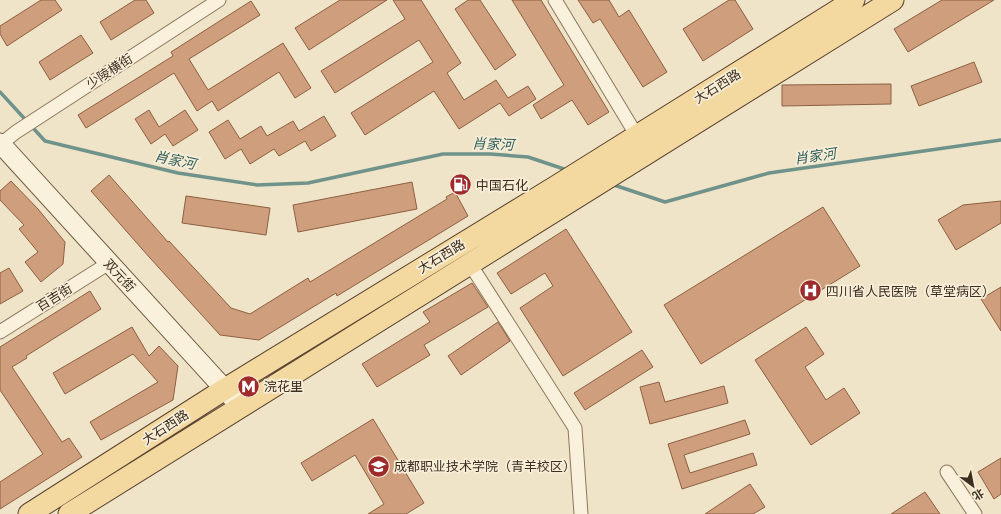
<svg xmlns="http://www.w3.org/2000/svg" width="1001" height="514" font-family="'PT Serif','Noto Sans SC',serif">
<rect width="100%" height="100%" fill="#f0e4c8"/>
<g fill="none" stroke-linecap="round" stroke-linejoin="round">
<!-- stream -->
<path stroke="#6f938a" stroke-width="3.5" d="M0 92 45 141 178 173 257 185 308 183 443 154H490L528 157 567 170
M611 184 665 202 769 173 1001 140"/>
</g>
<!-- building -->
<path fill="#cf9f7d" stroke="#8d5f41" d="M41 0H55L62 10 7 46 0 34V26Z
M135 0H146L154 13 111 40 100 22Z
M340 0H387L309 50 295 28Z
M393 0H421L461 63 447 73 464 100 496 80 508 98 528 86 536 99 509 116 500 103 459 129 434 91 365 135 351 113 433 62 419 40 335 93 321 71 405 19Z
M468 0H480L516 55 495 70 455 9Z
M512 0H541L609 112 588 125 572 100 541 119 533 105 564 85Z
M578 0H609L619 17 629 10 667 72 643 87 600 19 593 23Z
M729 0H735L753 29 703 61 683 29Z
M942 0H994L908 52 894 29Z
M251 1 260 15 189 59 208 90 283 43 311 88 295 98 279 72 218 111 212 101 197 111 174 73 86 128 78 115 173 56 171 52Z
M81 35 93 53 50 80 39 62Z
M974 62 982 82 919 106 911 86Z
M891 84V104L782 106V85Z
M149 110 159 127 185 110 198 130 173 146 165 134 151 144 135 119Z
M324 116 336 136 311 151 305 141 279 156 274 149 250 164 241 149 225 159 209 132 228 120 240 139 261 126 267 136 293 121 299 131Z
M109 175 168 242 169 241 231 308 250 314 308 278 310 282 447 199 446 197 455 192 468 216 337 296 336 293 259 340 220 335 150 258 91 191Z
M11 181 38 209 65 242 63 264 41 282 25 262 38 252 19 229 24 225 0 200V191Z
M412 182 417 209 298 232 293 205Z
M186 196 270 208 266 235 182 223Z
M1001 201V223L956 250 938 220 963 205Z
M823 207 860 266 701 364 664 305Z
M566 229 632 332 563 376 520 308 553 286 545 273 511 294 497 273Z
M9 268 23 291 0 304V273Z
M472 283 488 307 424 345 430 355 377 387 362 364 430 322 423 312Z
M1001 287V331L981 299Z
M90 291 101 309 26 356 27 358 12 367 62 442 69 438 82 457 0 509V482L43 454 0 390V347Z
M498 322 510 341 461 375 448 356Z
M132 327 149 356 159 346 178 366 173 400 101 440 90 422 158 382 133 354 65 394 53 373Z
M806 327 824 354 805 367 826 400 844 388 860 413 811 445 755 360Z
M642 350 653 367 585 410 574 393Z
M659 382 665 402 724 386 728 403 650 424 640 387Z
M373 419 424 503 406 514H368L384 504 355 455 312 481 301 463Z
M745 420 750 434 684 455 690 473 753 453 757 465 682 489 668 444Z
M1001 458V494L994 499 978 472Z
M750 484 765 507 753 514H705Z
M925 492 940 514H891Z"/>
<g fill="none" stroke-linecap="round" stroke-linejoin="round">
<defs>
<path id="street" d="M555 0 637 136
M1 144 16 132 219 0
M470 264 575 428 581 514
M0 332 109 263
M947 472 975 514"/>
<path id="secondary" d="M0 143 240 406"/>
<path id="primary" d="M29 514 225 389 555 187 854 0
M69 514 893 0"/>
</defs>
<!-- street casing -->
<use href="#street" stroke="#8d765c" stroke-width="15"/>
<!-- secondary casing -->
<use href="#secondary" stroke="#6f573f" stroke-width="21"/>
<!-- primary casing -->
<use href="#primary" stroke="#5b4430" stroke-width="23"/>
<!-- street -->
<use href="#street" stroke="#faf1dc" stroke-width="13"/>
<!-- secondary -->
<use href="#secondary" stroke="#faf1dc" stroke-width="19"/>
<!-- primary -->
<use href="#primary" stroke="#f3d9a0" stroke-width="21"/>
</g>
<!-- icons -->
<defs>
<symbol id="fuel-disc" viewBox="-11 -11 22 22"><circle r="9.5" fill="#9e2a2b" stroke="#f7eed8"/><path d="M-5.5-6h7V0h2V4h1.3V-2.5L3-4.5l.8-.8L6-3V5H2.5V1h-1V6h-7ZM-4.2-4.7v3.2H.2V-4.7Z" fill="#fff"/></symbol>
<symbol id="hospital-disc" viewBox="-11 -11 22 22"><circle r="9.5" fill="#9e2a2b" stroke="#f7eed8"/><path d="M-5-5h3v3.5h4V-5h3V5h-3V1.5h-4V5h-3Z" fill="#fff"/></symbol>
<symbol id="metro-disc" viewBox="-11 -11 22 22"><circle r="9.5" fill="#9e2a2b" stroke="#f7eed8"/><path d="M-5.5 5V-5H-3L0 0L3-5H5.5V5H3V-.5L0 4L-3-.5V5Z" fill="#fff"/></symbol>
<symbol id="university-disc" viewBox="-11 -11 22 22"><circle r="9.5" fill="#9e2a2b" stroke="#f7eed8"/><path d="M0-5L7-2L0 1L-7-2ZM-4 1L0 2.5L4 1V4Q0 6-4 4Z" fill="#fff"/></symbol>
</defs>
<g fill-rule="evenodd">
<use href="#fuel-disc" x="448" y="172" width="25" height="25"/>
<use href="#hospital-disc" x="798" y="278" width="25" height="25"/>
<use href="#metro-disc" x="236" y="374" width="25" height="25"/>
<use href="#university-disc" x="366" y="454" width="25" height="25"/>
</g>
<g text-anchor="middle" stroke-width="3.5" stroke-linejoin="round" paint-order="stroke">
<!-- street labels -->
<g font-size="13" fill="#3d2e20" stroke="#f7eed8">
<text transform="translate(109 71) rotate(-33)" y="5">少陵横街</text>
<text transform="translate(717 86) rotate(-32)" y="5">大石西路</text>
<text transform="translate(441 256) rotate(-31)" y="5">大石西路</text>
<text transform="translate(120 275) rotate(47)" y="5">双元街</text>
<text transform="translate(54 297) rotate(-32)" y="5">百吉街</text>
<text transform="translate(165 427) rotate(-33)" y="5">大石西路</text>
</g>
<!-- poi labels -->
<g font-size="13" fill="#3d2e20" stroke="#f7eed8" text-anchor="start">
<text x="476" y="190">中国石化</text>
<text x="826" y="296">四川省人民医院（草堂病区）</text>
<text x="264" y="391">浣花里</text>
<text x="394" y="471">成都职业技术学院（青羊校区）</text>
</g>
<!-- water labels -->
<g font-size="14" font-style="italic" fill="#2f5d5a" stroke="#f7eed8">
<text transform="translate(493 144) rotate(2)" y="5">肖家河</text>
<text transform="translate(815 156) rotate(-8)" y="5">肖家河</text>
<text transform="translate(175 160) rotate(12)" y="5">肖家河</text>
</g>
</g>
<!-- north arrow -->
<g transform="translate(973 486) rotate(148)" stroke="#f7eed8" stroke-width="3" paint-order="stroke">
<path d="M0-3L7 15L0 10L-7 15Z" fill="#3d2e20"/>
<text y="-6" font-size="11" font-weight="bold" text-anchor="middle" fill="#3d2e20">北</text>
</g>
</svg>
